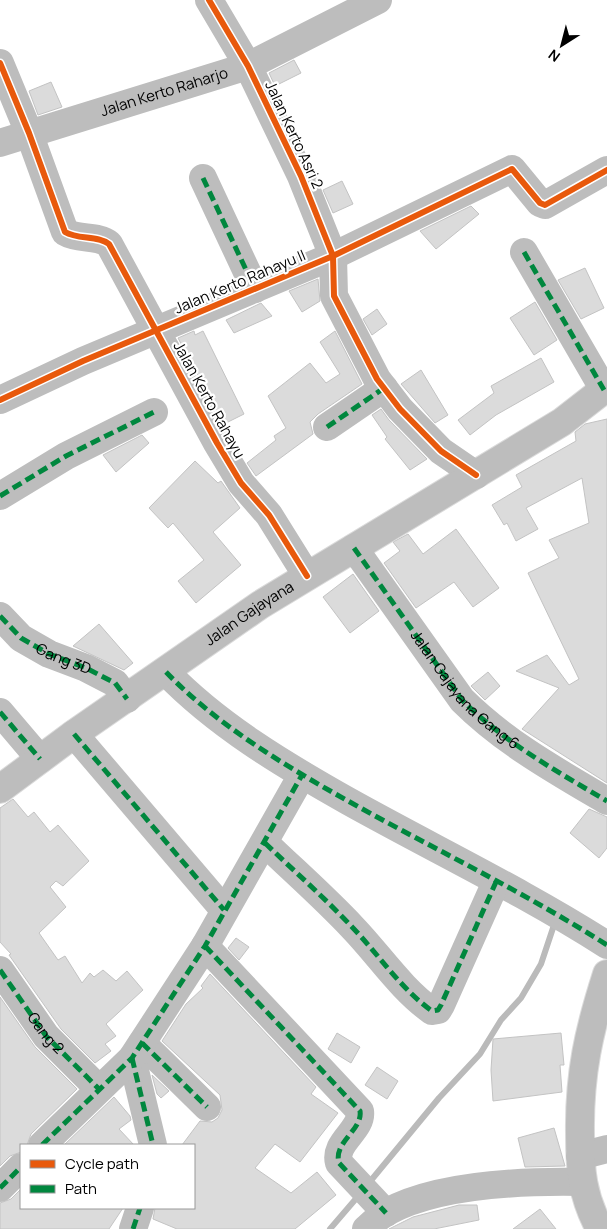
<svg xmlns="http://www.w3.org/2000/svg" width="607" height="1229" font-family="Manrope,sans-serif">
<rect width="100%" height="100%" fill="#fff"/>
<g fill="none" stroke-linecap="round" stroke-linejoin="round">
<!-- stream -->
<path stroke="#bababa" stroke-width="6" d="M368 1184 439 1098 480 1054 501 1020 521 998 541 964 555 922
M330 1229 360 1194"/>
</g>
<!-- building -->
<path fill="#dbdbdb" stroke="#c3c3c3" d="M294 60 301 73 275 86 269 73Z
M51 82 62 107 38 115 29 91Z
M342 181 353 204 333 213 323 190Z
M471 206 479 214 436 249 420 231Z
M585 268 604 308 581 319 558 280Z
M318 279 320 301 302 312 289 291Z
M535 302 557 340 534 355 510 318Z
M261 303 272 316 234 333 226 320Z
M377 309 387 324 372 335 363 319Z
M194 331 195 335 203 331 244 414 224 424 178 338Z
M335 331 362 384 318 414 310 422 313 434 256 476 247 463 276 440 274 436 286 428 268 396 310 363 326 383 340 374 320 342Z
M541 358 554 382 496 415 470 435 458 420 494 393 491 386Z
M421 370 448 415 435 423 401 384Z
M381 409 389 420 427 459 410 470 385 439 387 437 372 415Z
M607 419V783L522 729 559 688 516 671 547 655 569 685 579 679 528 573 559 558 549 540 589 523 582 478 526 508 538 529 516 541 507 523 504 525 492 505 522 487 516 475 576 441 575 432 585 424Z
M142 435 149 443 116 472 103 455Z
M195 461 218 483 221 481 240 508 213 532 241 565 196 603 178 581 204 560 173 523 168 528 149 508Z
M456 529 499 588 473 607 454 582 416 608 384 563 400 551 393 542 408 534 423 554Z
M353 574 379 611 350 633 323 597Z
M99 624 133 663 124 670 73 646Z
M488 672 500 686 485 700 471 686Z
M13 799 28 817 34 812 50 832 58 825 89 861 63 886 56 881 50 887 66 907 39 933 58 960 65 956 82 983 90 973 94 977 103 970 116 981 127 971 143 990 106 1024 116 1036 105 1044 111 1051 95 1063 61 1029 9 955 11 954 0 942V808Z
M589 809 607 817V848L599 858 570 833Z
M236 938 249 947 239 960 228 948Z
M210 974 316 1087 311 1094 338 1113 300 1162 275 1144 255 1168 291 1193 317 1172 336 1195 295 1229H177L153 1219 155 1208H194V1145H182L200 1121 212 1122 218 1118 222 1110 220 1095 162 1041 186 1004 203 988 201 986Z
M0 997 35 1047 77 1089 31 1134 27 1145H21V1152L10 1156 0 1166Z
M337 1033 360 1047 351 1063 328 1049Z
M561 1033 564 1065H560L562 1092 493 1101 491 1070 493 1039Z
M377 1067 398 1081 387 1099 365 1085Z
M152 1075 169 1091 161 1098 157 1094Z
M114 1097 130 1116 131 1120 119 1129 134 1145H64Z
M554 1128 565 1166 525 1167 518 1138Z
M21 1189V1208H123L109 1229H0V1203L11 1199Z
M459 1205H477L479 1220 434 1229H389L413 1217Z
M540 1209 556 1229H513Z"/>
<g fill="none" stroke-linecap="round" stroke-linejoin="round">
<defs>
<g id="major">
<path id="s4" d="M0 789 74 734 260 605 562 422 607 387"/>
<path d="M600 1229C582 1196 580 1170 580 1134 579 1074 589 1030 607 974"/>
</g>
</defs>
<!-- major casing -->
<use href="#major" stroke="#dbdbdb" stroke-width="30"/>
<!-- minor -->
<g stroke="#bdbdbd" stroke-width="28">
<path d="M209 0 248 66 301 176 333 256 334 296 377 379 400 409 441 451 476 475"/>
<path d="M0 63 29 133 65 232C78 240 98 235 109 244L217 443 241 483 269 515 307 576"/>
<path id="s1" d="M0 143 248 66 378 0"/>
<path d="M203 178 255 289"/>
<path d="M524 252 604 390"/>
<path d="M0 400 83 361 333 256 512 169 540 203 545 205 607 170"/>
<path d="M327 427 384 388"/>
<path d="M0 496 66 456 154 412"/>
<path id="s2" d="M354 548 462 700C504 742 556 771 607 801"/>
<path d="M0 616 21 638 49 654 86 668 115 683 127 699"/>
<path d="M166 672C217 725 284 765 348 801 434 849 524 892 607 945"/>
<path d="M0 712 40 759"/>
<path d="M74 734 224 910"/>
<path d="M265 843C294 871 325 898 353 928 379 955 401 989 432 1011L438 1010 441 1005 496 882"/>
<path d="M205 946 360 1111C363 1130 333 1142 339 1163L386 1213"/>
<path id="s3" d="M0 970 46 1036 99 1089"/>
<path d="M142 1043 207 1107"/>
<path d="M132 1058 153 1145"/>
<path d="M42 1145 132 1058 205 946 302 775"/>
<path d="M580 1156 607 1149"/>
<path d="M0 1188 21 1167"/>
<path d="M133 1229 140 1208"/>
<path d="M366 1229C372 1224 379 1216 387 1212 438 1184 525 1181 582 1182"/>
</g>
<!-- major -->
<use href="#major" stroke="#bdbdbd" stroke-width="28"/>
<!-- quiet -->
<g stroke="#00873e" stroke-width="5" stroke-dasharray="10 5" stroke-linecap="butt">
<path d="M203 178 255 289"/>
<path d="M524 252 604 390"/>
<path d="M327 427 384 388"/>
<path d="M0 496 66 456 154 412"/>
<path d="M354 548 462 700C504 742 556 771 607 801"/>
<path id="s5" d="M0 616 21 638 49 654 86 668 115 683 127 699"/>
<path d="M166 672C217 725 284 765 348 801 434 849 524 892 607 945"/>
<path d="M0 712 40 759"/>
<path d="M74 734 224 910"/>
<path d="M265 843C294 871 325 898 353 928 379 955 401 989 432 1011L438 1010 441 1005 496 882"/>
<path d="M205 946 360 1111C363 1130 333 1142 339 1163L386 1213"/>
<path d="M0 970 46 1036 99 1089"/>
<path d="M142 1043 207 1107"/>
<path d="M132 1058 153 1145"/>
<path d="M42 1145 132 1058 205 946 302 775"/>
<path d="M0 1188 21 1167"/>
<path d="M133 1229 140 1208"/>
</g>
<defs>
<path id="cycleway" d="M209 0 248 66 301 176 333 256 334 296 377 379 400 409 441 451 476 475
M0 63 29 133 65 232C78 240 98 235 109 244L217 443 241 483 269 515 307 576
M0 400 83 361 333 256 512 169 540 203 545 205 607 170"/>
</defs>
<!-- cycleway casing -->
<use href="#cycleway" stroke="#fff" stroke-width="9"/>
<!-- cycleway -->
<use href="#cycleway" stroke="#e8590c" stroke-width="6"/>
</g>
<g text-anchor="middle" stroke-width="4.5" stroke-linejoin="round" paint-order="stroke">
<!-- street labels -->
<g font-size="15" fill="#000" stroke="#fff">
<text dy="5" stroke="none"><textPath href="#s1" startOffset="172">Jalan Kerto Raharjo</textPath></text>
<text transform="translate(294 135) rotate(65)" y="5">Jalan Kerto Asri 2</text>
<text transform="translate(240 282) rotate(-23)" y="5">Jalan Kerto Rahayu II</text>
<text transform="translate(209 400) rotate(61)" y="5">Jalan Kerto Rahayu</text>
<text dy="5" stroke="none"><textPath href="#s4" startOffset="305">Jalan Gajayana</textPath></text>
<text dy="5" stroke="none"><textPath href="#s5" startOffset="78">Gang 3D</textPath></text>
<text dy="5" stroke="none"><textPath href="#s2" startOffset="181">Jalan Gajayana Gang 6</textPath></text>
<text dy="5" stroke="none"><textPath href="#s3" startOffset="78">Gang 2</textPath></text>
</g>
</g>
<!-- legend -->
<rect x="20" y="1144" width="175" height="65" fill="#ffffff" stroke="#999999"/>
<rect x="30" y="1160" width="25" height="8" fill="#e8590c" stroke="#999999"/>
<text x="65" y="1169" font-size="15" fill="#000000">Cycle path</text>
<rect x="30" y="1185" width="25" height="8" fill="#00873e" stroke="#999999"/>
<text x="65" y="1194" font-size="15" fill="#000000">Path</text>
<!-- north arrow -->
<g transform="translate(562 45) rotate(216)" stroke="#ffffff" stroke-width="4" paint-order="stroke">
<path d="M0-4L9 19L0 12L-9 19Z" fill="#000000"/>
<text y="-8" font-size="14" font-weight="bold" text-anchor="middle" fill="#000000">N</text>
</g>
</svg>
